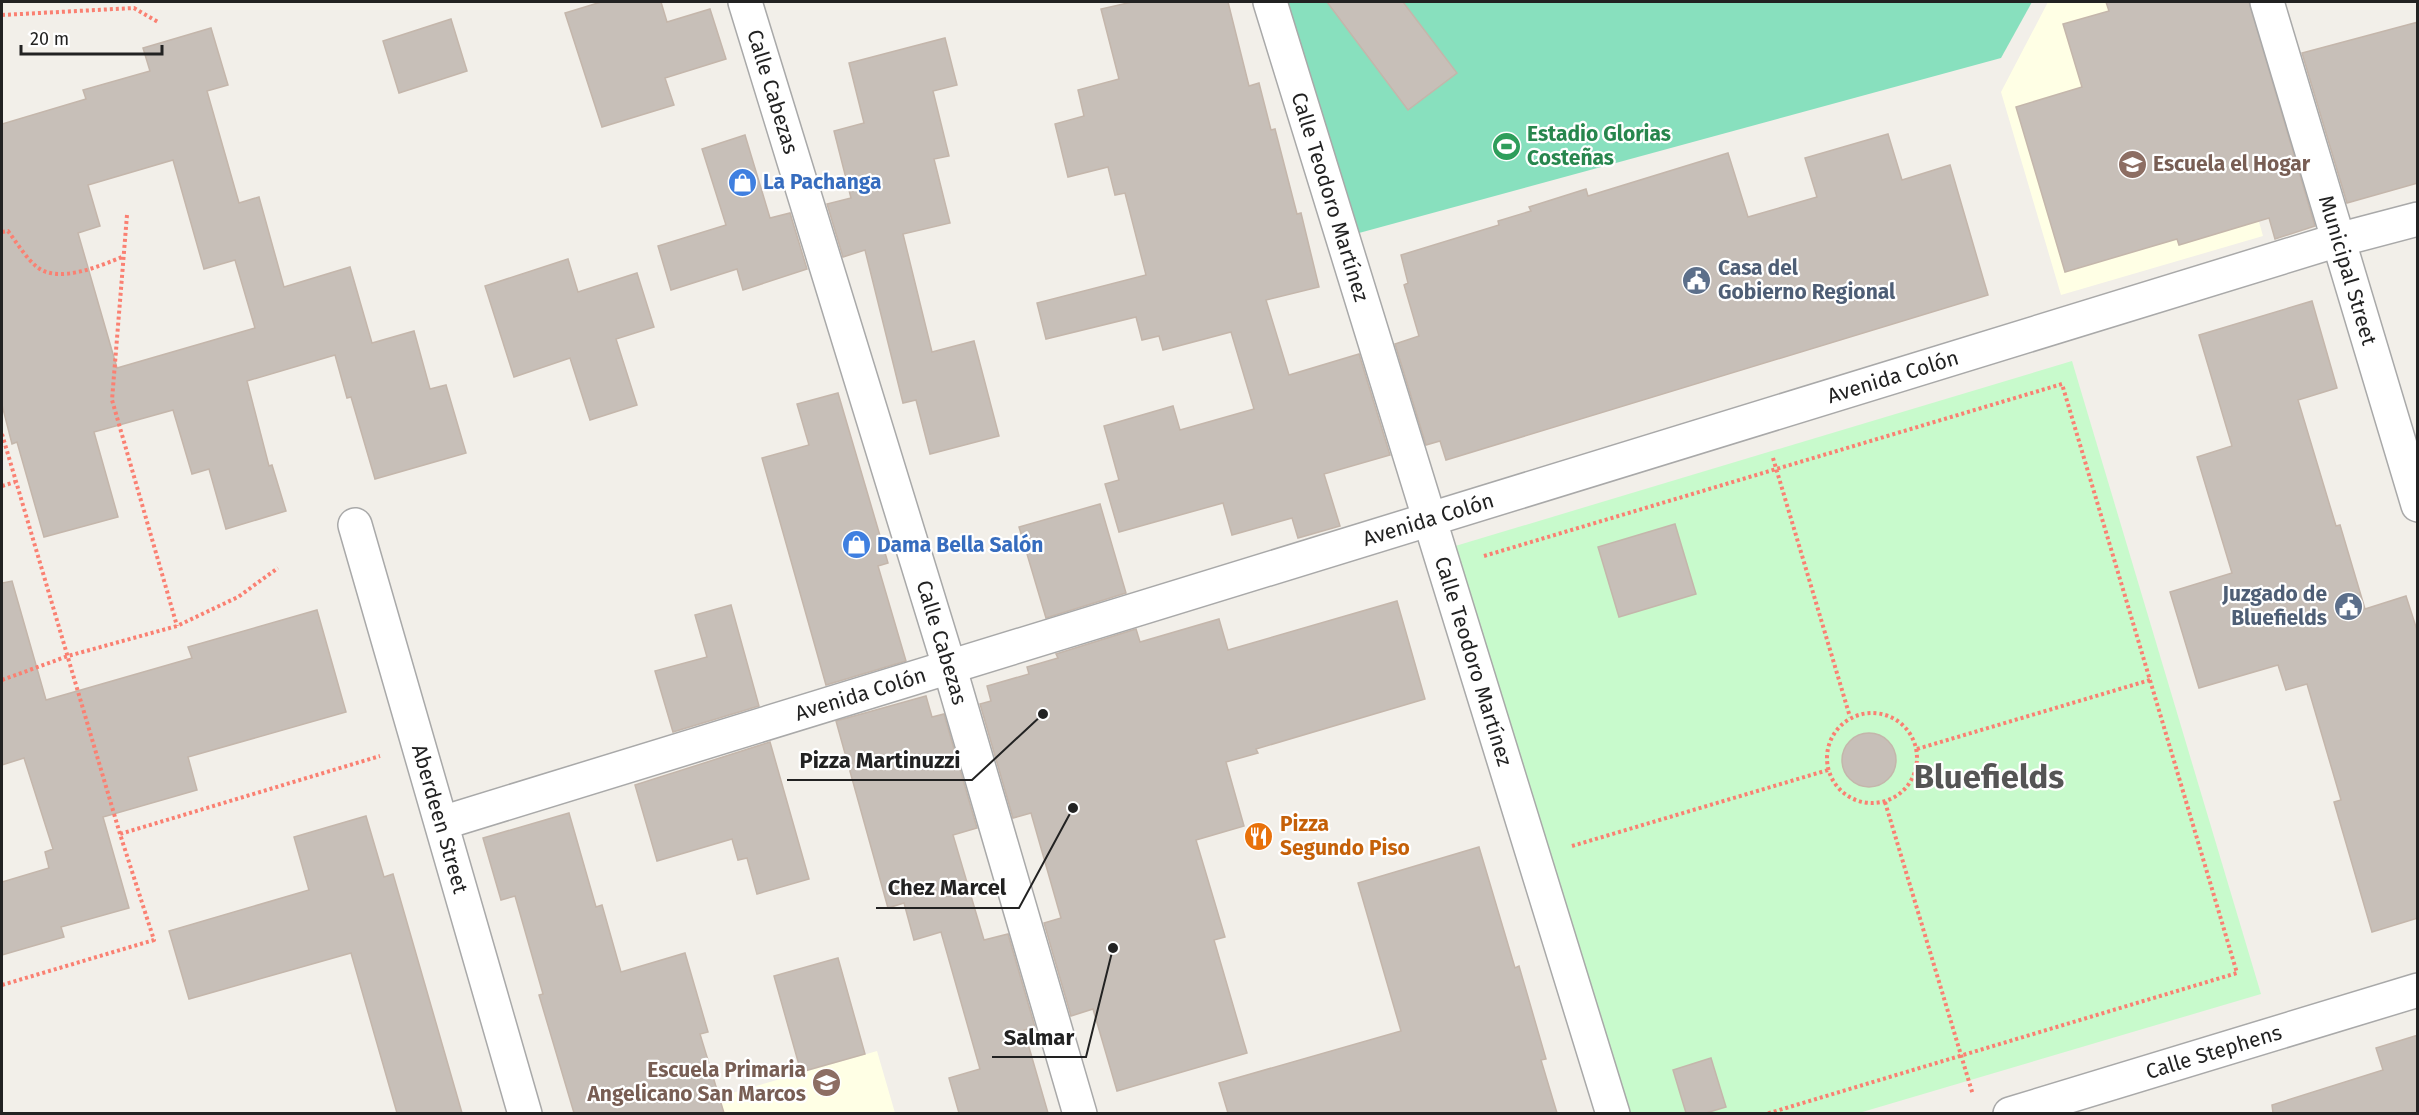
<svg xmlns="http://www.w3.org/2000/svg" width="2419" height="1115" font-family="'Fira Sans',sans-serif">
<rect width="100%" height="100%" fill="#f2efe9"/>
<!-- education -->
<path fill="#ffffe5" d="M2048 2H2197L2263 236 2061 295 2001 92Z
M877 1051 895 1113 659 1114Z"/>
<!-- park -->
<path fill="#c8facc" d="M2072 361 2261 994 1859 1113H1621L1452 547Z"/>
<!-- pitch -->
<path fill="#88e0be" d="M1288 2H2032L2001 58 1359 233Z"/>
<!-- building -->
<path fill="#c7bfb8" stroke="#c4b6ab" stroke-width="1.5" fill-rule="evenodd" d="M601 2H661L667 22 710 9 726 59 665 78 674 105 602 127 565 13Z
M1132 2H1228L1249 86 1259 83 1271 130 1275 129 1297 214 1301 213 1319 287 1266 300 1289 375 1359 354 1390 455 1324 474 1340 526 1298 538 1292 518 1232 535 1223 503 1119 532 1105 484 1119 480 1104 426 1173 406 1180 430 1254 409 1231 332 1163 350 1159 336 1142 340 1136 317 1046 339 1037 303 1146 275 1125 193 1115 195 1108 167 1068 177 1055 124 1084 116 1078 90 1119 79 1101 9Z
M1327 2H1403L1457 73 1408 110Z
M2106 2H2249L2315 226 2275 239 2269 218 2179 245 2177 239 2065 272 2016 107 2082 87 2063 24 2109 11Z
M451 19 467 71 399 93 383 41Z
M2418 22V183L2347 203 2302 53Z
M211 28 228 85 207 91 239 203 259 197 284 287 350 267 372 343 414 331 430 389 446 385 466 453 375 479 351 397 347 398 335 355 247 381 269 466 272 465 286 511 226 529 209 469 192 474 173 410 94 432 118 517 44 537 17 442 12 444 2 405V124L86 99 83 90 150 71 143 48ZM173 160 204 269 235 260 255 328 117 368 78 233 100 226 88 185Z
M945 38 957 85 933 91 949 156 934 159 950 223 903 234 932 352 974 341 999 436 930 454 916 400 903 403 865 250 843 257 827 204 851 198 834 131 864 123 849 63Z
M1888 134 1902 180 1950 165 1988 295 1446 460 1440 441 1426 445 1395 344 1419 336 1404 285 1408 283 1401 255 1499 225 1498 221 1531 211 1529 207 1586 189 1588 196 1728 153 1748 217 1817 197 1805 158Z
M745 135 770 218 790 213 807 269 743 290 737 269 671 290 658 246 726 225 702 149Z
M568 259 578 292 637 273 654 327 616 339 637 405 590 420 570 358 514 377 485 286Z
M2312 301 2337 388 2298 400 2336 526 2340 525 2365 609 2406 596 2418 633V918L2372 932 2334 802 2341 800 2307 684 2286 690 2278 665 2199 688 2170 592 2232 573 2197 457 2232 446 2199 335Z
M838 393 888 563 878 566 906 661 826 685 762 458 809 445 797 404Z
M1100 504 1126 593 1046 618 1019 527Z
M1675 524 1696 594 1619 617 1598 547Z
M12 581 46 700 192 658 188 647 317 610 346 712 188 757 197 790 103 817 129 908 61 927 64 937 2 955V882L49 868 45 852 53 849 24 758 2 765V583Z
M1397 601 1425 699 1256 749 1258 753 1226 762 1244 826 1196 840 1225 937 1214 940 1247 1053 1117 1091 1093 1009 1071 1016 1044 923 1061 918 1031 813 1013 818 980 704 991 701 987 686 1029 674 1027 667 1058 658 1056 654 1136 629 1140 642 1219 619 1228 650Z
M731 605 759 706 673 732 655 671 707 657 695 615Z
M926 696 932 717 944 714 977 828 953 835 984 940 1008 934 1035 1027 1024 1030 1048 1113H959L949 1078 980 1069 941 932 914 940 904 903 888 908 836 721Z
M1842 760a27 27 0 1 1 54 0a27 27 0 1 1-54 0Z
M770 742 809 879 757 894 747 858 738 860 732 839 657 861 635 785Z
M569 813 596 907 602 905 621 972 685 953 708 1032 700 1034 724 1113H574L539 995 543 994 515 896 501 900 483 838Z
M366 816 384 877 393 874 462 1113H397L351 953 189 999 169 931 309 890 294 837Z
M1479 847 1515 968 1519 966 1546 1059 1541 1060 1557 1113H1228L1219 1083 1401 1031 1358 883Z
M838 958 865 1054 801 1072 774 976Z
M2418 1035V1113H2273L2272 1105 2383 1070 2376 1048Z
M1711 1058 1726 1107 1706 1113H1686L1673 1070Z"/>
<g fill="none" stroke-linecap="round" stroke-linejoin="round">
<defs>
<g id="minor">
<path id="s1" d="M745 2 950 669 1080 1114"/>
<path id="s2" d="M1270 2 1613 1114"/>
<path id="s3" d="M2267 2 2418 505"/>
<path id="s4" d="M355 525 525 1114"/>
<path id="s5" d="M442 823 2338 240 2418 219"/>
<path id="s6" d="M2010 1114 2418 990"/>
</g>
</defs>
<!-- minor casing -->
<use href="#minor" stroke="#a9a9a9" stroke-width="36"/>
<!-- path -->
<path stroke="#fa8072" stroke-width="4" stroke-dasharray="3 3" stroke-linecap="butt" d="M2 15 134 8 158 22
M127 215 112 400 177 626
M2 232 8 231C17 243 26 258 37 267 58 284 100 266 122 257
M2 434 120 834
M1773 458 1850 717
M2 486 15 482
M1484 556 2062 384 2237 973 1766 1114
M2 680 68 656 177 626 238 597 278 568
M1827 758a45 45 0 1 1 90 0a45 45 0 1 1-90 0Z
M1917 749 2150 680
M1885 802 1973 1095
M1572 846 1828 770
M2 985 154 940 120 834 380 756"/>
<!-- minor -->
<use href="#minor" stroke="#fff" stroke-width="33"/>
</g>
<!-- icons -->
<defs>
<symbol id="stadium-disc" viewBox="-11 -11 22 22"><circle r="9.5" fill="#2e9e5b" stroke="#fff"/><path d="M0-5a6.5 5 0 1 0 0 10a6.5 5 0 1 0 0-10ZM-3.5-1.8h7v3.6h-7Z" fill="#fff"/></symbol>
<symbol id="school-disc" viewBox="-11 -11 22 22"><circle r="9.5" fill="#8d6e63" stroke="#fff"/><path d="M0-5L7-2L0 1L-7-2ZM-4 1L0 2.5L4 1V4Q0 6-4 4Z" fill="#fff"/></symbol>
<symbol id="shop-disc" viewBox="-11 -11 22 22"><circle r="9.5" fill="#3f7fe0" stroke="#fff"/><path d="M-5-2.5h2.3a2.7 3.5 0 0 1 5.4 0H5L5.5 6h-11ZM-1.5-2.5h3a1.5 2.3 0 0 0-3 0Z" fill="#fff"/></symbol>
<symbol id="civic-disc" viewBox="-11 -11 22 22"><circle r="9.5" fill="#5c6f8a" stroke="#fff"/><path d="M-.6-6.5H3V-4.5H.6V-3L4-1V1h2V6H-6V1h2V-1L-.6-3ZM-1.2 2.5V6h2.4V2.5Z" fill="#fff"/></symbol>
<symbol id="restaurant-disc" viewBox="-11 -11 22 22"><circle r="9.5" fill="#e8710a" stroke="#fff"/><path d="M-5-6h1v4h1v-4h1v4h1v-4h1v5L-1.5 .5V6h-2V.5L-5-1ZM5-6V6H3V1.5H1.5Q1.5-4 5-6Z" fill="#fff"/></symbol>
</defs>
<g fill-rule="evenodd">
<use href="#stadium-disc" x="1490" y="130" width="33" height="33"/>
<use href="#school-disc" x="2116" y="148" width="33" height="33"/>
<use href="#shop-disc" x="726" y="166" width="33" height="33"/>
<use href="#civic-disc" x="1680" y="264" width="33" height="33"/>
<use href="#shop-disc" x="840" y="528" width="33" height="33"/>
<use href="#civic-disc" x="2332" y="590" width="33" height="33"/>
<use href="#restaurant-disc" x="1242" y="820" width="33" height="33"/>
<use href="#school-disc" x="810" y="1066" width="33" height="33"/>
</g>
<g text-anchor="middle" stroke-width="4.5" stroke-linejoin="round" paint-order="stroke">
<!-- street labels -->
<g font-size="21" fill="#222" stroke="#fff">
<text dy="7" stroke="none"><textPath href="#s1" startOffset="94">Calle Cabezas</textPath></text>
<text dy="7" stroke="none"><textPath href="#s2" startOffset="204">Calle Teodoro Martínez</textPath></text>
<text dy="7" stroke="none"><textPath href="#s3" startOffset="280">Municipal Street</textPath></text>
<text dy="7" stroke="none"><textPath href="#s5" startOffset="1518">Avenida Colón</textPath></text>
<text dy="7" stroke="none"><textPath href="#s5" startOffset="1032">Avenida Colón</textPath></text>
<text dy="7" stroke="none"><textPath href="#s1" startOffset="670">Calle Cabezas</textPath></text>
<text dy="7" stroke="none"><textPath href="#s2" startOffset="690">Calle Teodoro Martínez</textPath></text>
<text dy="7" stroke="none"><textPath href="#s5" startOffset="438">Avenida Colón</textPath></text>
<text dy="7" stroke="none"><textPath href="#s4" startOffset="306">Aberdeen Street</textPath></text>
<text dy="7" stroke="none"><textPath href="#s6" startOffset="213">Calle Stephens</textPath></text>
</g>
<!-- leisure labels -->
<g font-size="21" font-weight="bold" fill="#27864d" stroke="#fff" text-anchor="start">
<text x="1527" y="141">Estadio Glorias<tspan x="1527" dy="24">Costeñas</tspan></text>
</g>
<!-- education labels -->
<g font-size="21" font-weight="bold" fill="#785e54" stroke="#fff" text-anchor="start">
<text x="2153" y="171">Escuela el Hogar</text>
<text x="806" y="1077" text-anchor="end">Escuela Primaria<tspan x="806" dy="24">Angelicano San Marcos</tspan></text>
</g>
<!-- shop labels -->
<g font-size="21" font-weight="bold" fill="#366cbe" stroke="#fff" text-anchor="start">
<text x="763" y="189">La Pachanga</text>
<text x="877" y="552">Dama Bella Salón</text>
</g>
<!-- service labels -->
<g font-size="21" font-weight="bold" fill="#4e5e75" stroke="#fff" text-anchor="start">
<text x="1718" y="275">Casa del<tspan x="1718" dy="24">Gobierno Regional</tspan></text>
<text x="2327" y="601" text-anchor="end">Juzgado de<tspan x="2327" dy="24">Bluefields</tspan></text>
</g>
<!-- food labels -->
<g font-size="21" font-weight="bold" fill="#c56008" stroke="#fff" text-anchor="start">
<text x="1280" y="831">Pizza<tspan x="1280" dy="24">Segundo Piso</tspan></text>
</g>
<!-- town labels -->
<g font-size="33" font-weight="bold" fill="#555" stroke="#fff">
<text x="1989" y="788">Bluefields</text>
</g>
</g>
<!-- callouts -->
<path fill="none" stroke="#222" stroke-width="2" d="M1043 714L972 780H787M1073 808L1019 908H876M1113 948L1086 1057H992"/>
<g fill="#222" stroke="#fff" stroke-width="2">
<circle cx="1043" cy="714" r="6"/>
<circle cx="1073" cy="808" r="6"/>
<circle cx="1113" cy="948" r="6"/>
</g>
<g font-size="22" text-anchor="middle" font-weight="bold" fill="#222" stroke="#fff" stroke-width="4.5" stroke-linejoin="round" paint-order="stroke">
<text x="880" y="768">Pizza Martinuzzi</text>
<text x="947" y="895">Chez Marcel</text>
<text x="1039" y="1045">Salmar</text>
</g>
<!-- border -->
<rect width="2419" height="1115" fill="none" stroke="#222222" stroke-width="6"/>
<!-- scale -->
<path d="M21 45v9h141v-9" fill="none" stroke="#222222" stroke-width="3"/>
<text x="30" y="45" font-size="18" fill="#222222" stroke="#ffffff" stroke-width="4.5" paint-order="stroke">20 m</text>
</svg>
